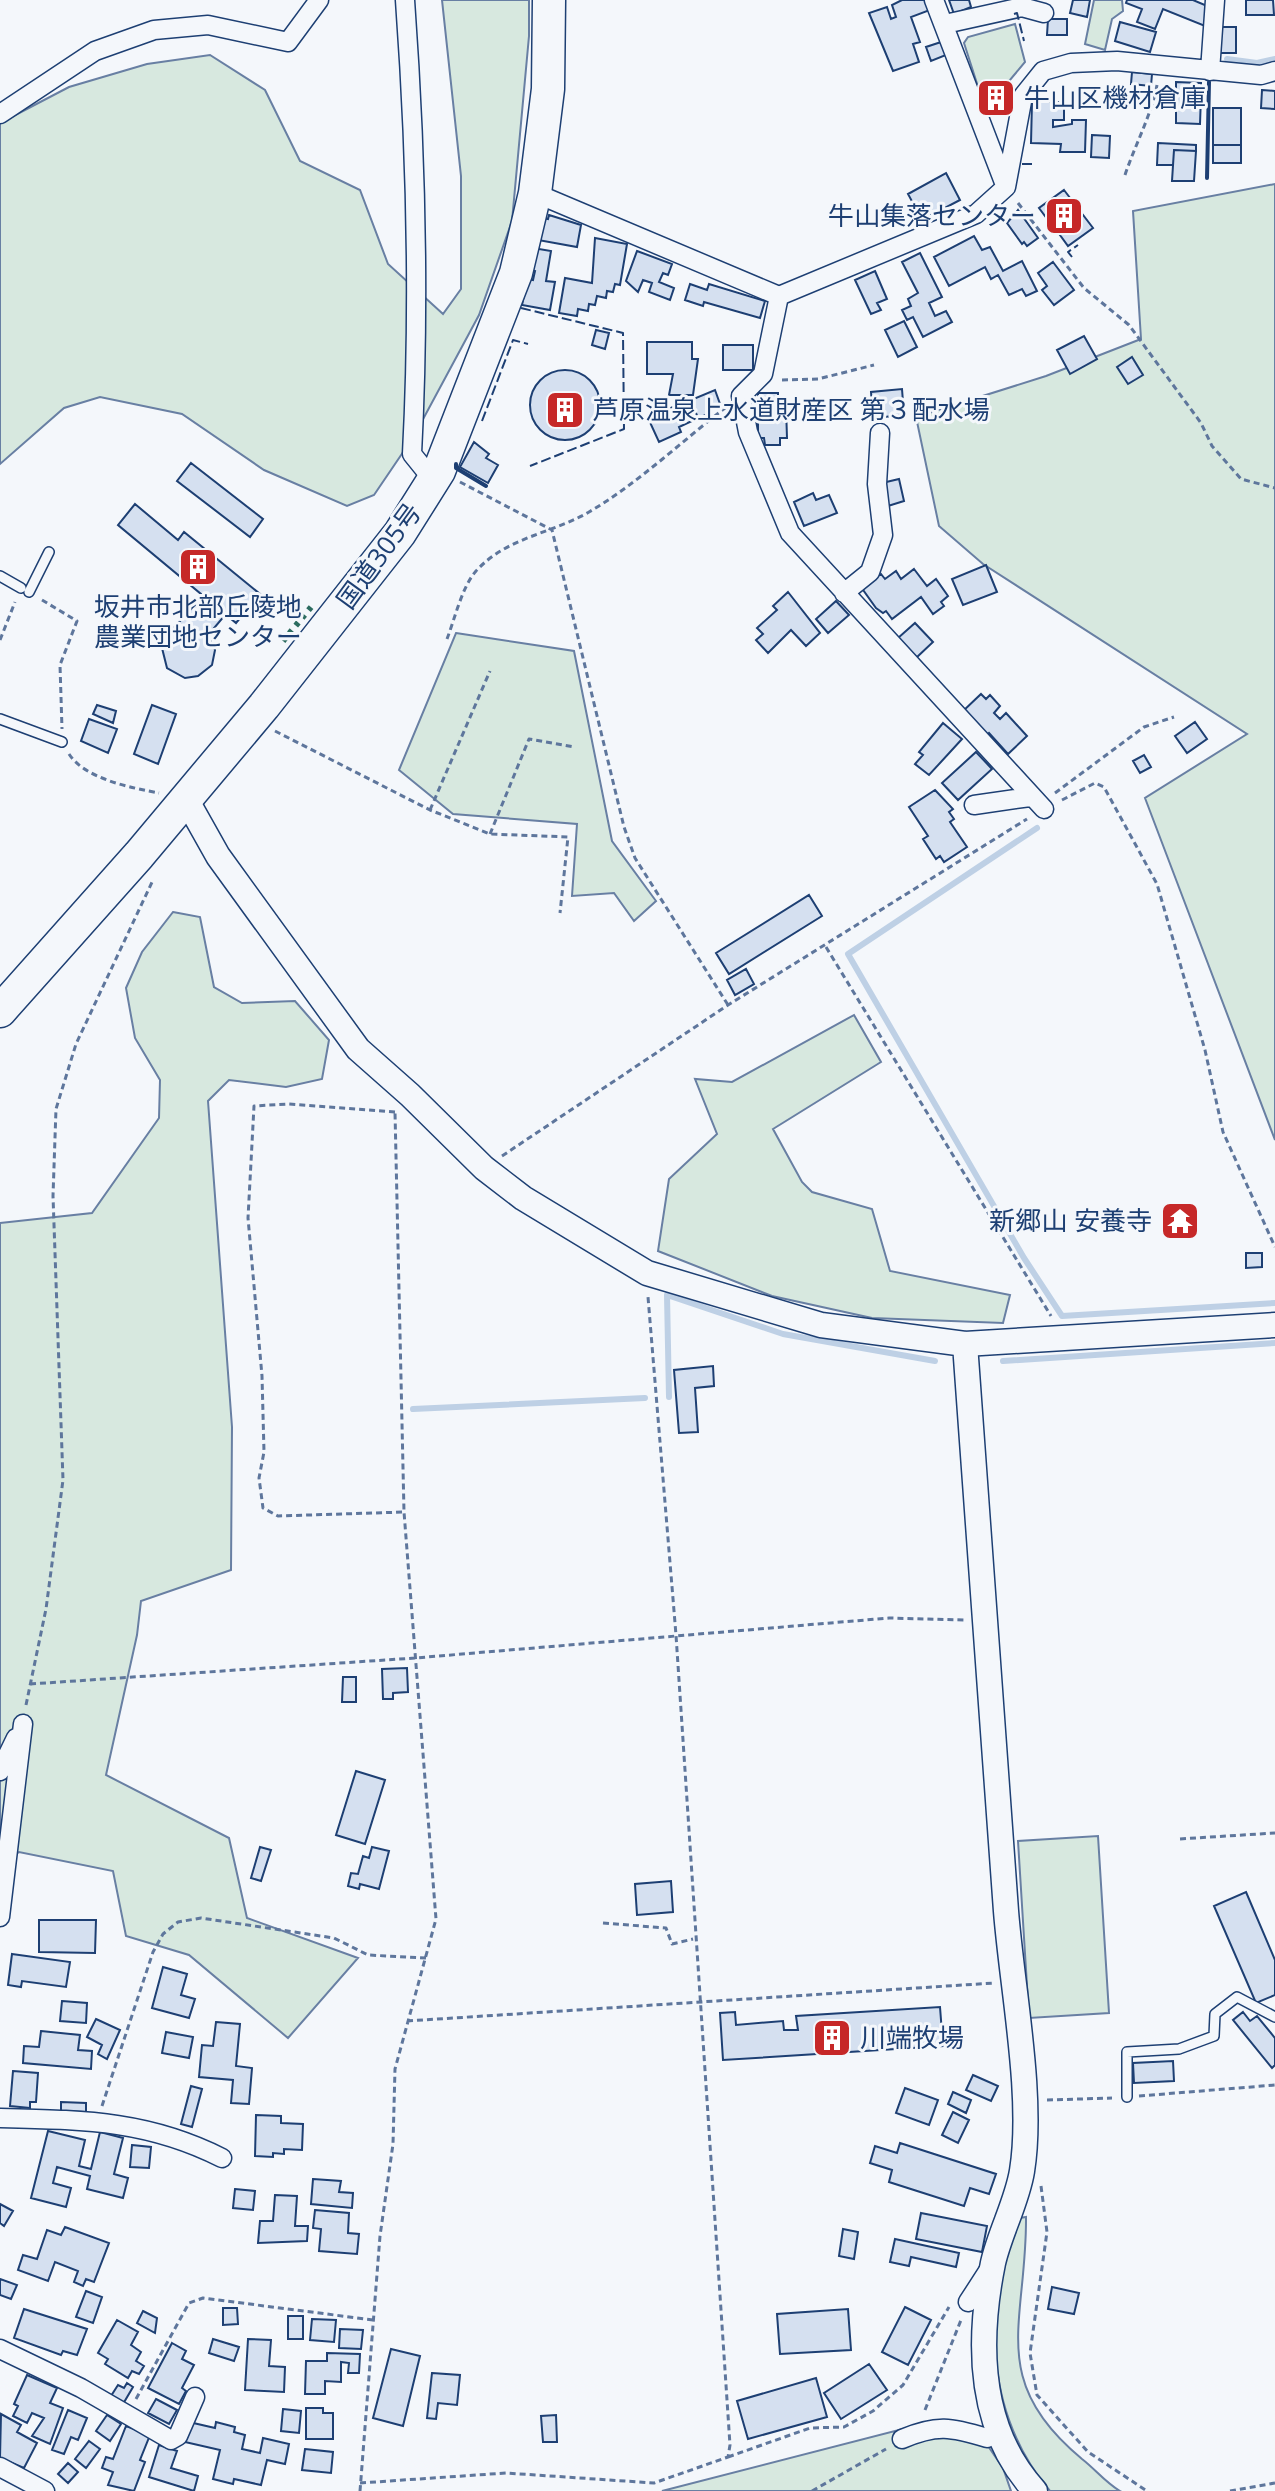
<svg xmlns="http://www.w3.org/2000/svg" width="1275" height="2491" font-family="'Open Sans','Noto Sans JP',sans-serif">
<rect width="100%" height="100%" fill="#f4f7fb"/>
<!-- green -->
<path fill="#d7e8df" stroke="#687fa3" stroke-width="2" d="M442 0H529V36L512 221 479 315 414 436 374 495 347 506 264 470 182 414 100 397 64 408 0 464V123L69 87 147 64 210 55 265 90 300 161 360 190 388 264 443 314 461 289V176Z
M1094 0H1122L1123 11 1112 19 1105 50 1085 44Z
M1015 24 1025 62 1005 86 981 96 964 43 968 37Z
M1275 184V1140L1145 798 1247 734 983 564 939 526 916 417 1046 376 1141 339 1133 211Z
M456 633 574 651 612 841 656 901 634 921 614 893 572 896 577 824 453 814 399 770Z
M173 912 200 917 214 987 242 1003 295 1001 329 1040 322 1079 286 1087 229 1080 208 1101 232 1427 231 1570 141 1601 137 1635 106 1775 229 1838 247 1918 358 1958 288 2038 189 1955 126 1936 113 1871 19 1852 0 1866V1223L92 1213 159 1118 160 1080 135 1038 126 988 142 952Z
M854 1015 881 1062 773 1129 802 1182 812 1192 872 1209 890 1271 1010 1295 1003 1323 872 1318 772 1296 658 1251 669 1179 717 1134 695 1079 732 1082Z
M1098 1836 1109 2013 1029 2018 1018 1841Z
M1026 2217C1027 2322 986 2380 1082 2459 1095 2469 1106 2483 1120 2491H1050C985 2414 981 2308 1020 2218Z
M922 2424 988 2446 1003 2468 1011 2491H662Z"/>
<g fill="none" stroke-linecap="round" stroke-linejoin="round">
<!-- stream -->
<path stroke="#bed0e5" stroke-width="6" d="M1227 59 1257 63 1275 59
M1037 828 848 954 1024 1258 1062 1316 1275 1303
M1003 1361 1275 1343
M669 1397 667 1295 783 1334 935 1361
M413 1409 645 1398"/>
</g>
<!-- building -->
<path fill="#d5e0f0" stroke="#1d3f73" stroke-width="2" d="M927 0 930 10 911 17 920 42 913 44 919 62 893 71 869 13 887 7 891 19 896 17 892 5 902 0Z
M949 0H969L971 7 954 14Z
M1073 0H1090L1087 17 1070 13Z
M1127 0H1193L1212 8 1205 26 1163 9 1155 29 1137 22 1142 9 1126 3Z
M1246 0H1273L1274 15H1246Z
M1048 19H1067V35H1047Z
M1120 22 1156 32 1150 52 1115 41Z
M1218 27H1236V53H1218Z
M941 42 946 55 931 61 926 47Z
M1132 72 1152 74 1151 86 1131 84Z
M1176 82 1201 83V96L1176 95Z
M1002 89 1007 101 990 107 985 96Z
M1262 90 1275 91V109L1261 108Z
M1176 95 1201 96 1200 124 1176 123Z
M1032 102H1064V120H1053V127L1072 124V120H1086L1085 152H1060L1061 144 1031 143Z
M1213 108H1241V145H1213Z
M1092 135 1110 136 1109 158 1091 157Z
M1158 143 1196 145V151L1174 150 1173 165H1157Z
M1213 145H1241V163H1213Z
M1174 150 1196 151 1194 181H1172Z
M946 173 960 200 922 220 908 194Z
M1064 190 1093 228 1068 246 1060 235 1065 232 1059 224 1054 228 1039 208Z
M1018 210 1038 238 1027 246 1024 242 1022 244 1007 223Z
M549 215 581 225 577 247 538 240 542 218 548 219Z
M974 236 982 250 990 247 1003 271 1022 261 1037 291 1026 296 1022 289 1009 295 998 275 991 279 985 267 949 286 934 257Z
M595 238 627 244 620 285 615 284 613 292 607 291 606 298 597 296 595 305 589 304 588 311 578 309 577 316 559 313 565 278 592 283Z
M533 248 551 251 546 281 555 282 550 310 522 305 527 279 533 280 535 271 529 270Z
M637 251 672 264 668 275 663 273 659 282 674 288 670 300 649 292 652 283 643 280 638 292 626 281Z
M920 253 942 297 929 303 935 316 946 311 952 322 923 337 913 317 907 320 902 310 911 306 908 299 918 293 902 262Z
M1053 262 1074 290 1054 305 1042 290 1047 286 1038 273Z
M875 271 887 299 877 303 881 310 871 314 855 280Z
M690 284 707 290 709 284 765 301 760 318 704 302 703 306 685 300Z
M904 321 917 347 898 357 885 330Z
M596 330 609 333 605 349 592 345Z
M1084 336 1097 359 1070 374 1057 350Z
M647 342H692V359H698L693 395H669L673 374H647Z
M723 345H753V370H723Z
M1132 357 1143 375 1128 384 1117 367Z
M530 405a35 35 0 1 1 70 0a35 35 0 1 1-70 0Z
M902 389 904 415 873 418 871 392Z
M715 390 720 404 709 408 711 413 698 418 691 400Z
M758 393H778V407H786L787 438H780V445H765L764 438H758Z
M684 402 692 421 679 427 681 432 659 442 648 418Z
M474 442 489 454 486 458 498 465 488 483 460 467Z
M191 463 263 519 250 537 177 481Z
M899 479 904 501 888 506 882 483Z
M813 493 816 500 829 495 837 513 804 526 794 502Z
M135 504 178 540 184 532 260 594 236 623 118 525Z
M986 565 997 592 963 605 952 579Z
M914 569 927 586 936 579 948 596 941 602 944 606 933 614 921 597 892 619 886 611 883 613 876 608 861 587 881 574 885 579 896 571 901 579Z
M788 592 820 633 806 646 791 630 768 653 756 640 763 634 757 628 777 610 773 606Z
M203 596 226 614 209 634 215 650 212 665 198 676 185 678 167 668 162 648 167 635Z
M836 601 849 615 828 633 816 619Z
M915 623 933 642 916 658 898 638Z
M981 694 986 699 990 695 1000 706 994 713 1000 719 1006 713 1027 736 1008 754 989 733 985 737 962 712Z
M97 705 116 711 113 723 93 714Z
M152 705 176 714 158 764 134 754Z
M89 719 117 729 108 753 81 741Z
M1195 722 1207 739 1187 753 1175 736Z
M943 723 962 739 929 775 915 764 923 755 919 752Z
M976 752 992 769 958 800 942 783Z
M1144 755 1151 767 1140 773 1133 761Z
M935 790 953 809 949 812 954 819 950 822 967 847 944 862 940 856 936 859 923 839 928 836 909 807Z
M809 895 822 916 729 974 716 953Z
M746 969 754 984 735 995 727 980Z
M1246 1253H1262V1267L1246 1268Z
M713 1366 714 1386 695 1388 698 1432 679 1433 674 1370Z
M407 1668 408 1692 393 1693V1699H383L382 1669Z
M343 1677H356V1702H342Z
M356 1771 385 1780 365 1844 336 1835Z
M260 1847 271 1850 261 1881 251 1878Z
M372 1847 389 1851 379 1889 360 1884 359 1889 348 1886 351 1873 358 1874 363 1856 369 1858Z
M671 1881 673 1912 637 1915 635 1884Z
M1246 1892 1275 1960V1995L1256 2003 1214 1906Z
M39 1920H96L95 1953 39 1952Z
M12 1954 70 1962 66 1987 22 1981 21 1987 8 1985Z
M163 1967 187 1974 181 1995 195 1999 189 2018 152 2008Z
M62 2001 87 2003 86 2023 60 2021Z
M940 2007 943 2046 723 2060 720 2013 735 2012 736 2025 783 2021 784 2030H798L796 2016Z
M1243 2012 1250 2021 1257 2016 1275 2038V2065L1272 2068 1233 2020Z
M96 2019 120 2030 107 2059 98 2054 102 2045 87 2037Z
M216 2022 240 2024 236 2066 252 2068 249 2104 231 2103 233 2080 199 2077 202 2045 213 2046Z
M41 2031 80 2035 78 2050 92 2051 91 2069 23 2063 24 2046 39 2047Z
M166 2032 193 2037 189 2058 162 2053Z
M1173 2061 1174 2081 1134 2083 1133 2063Z
M13 2071 38 2073 36 2102H30V2108L10 2106Z
M973 2075 998 2086 991 2101 966 2090Z
M191 2086 202 2089 192 2127 181 2124Z
M905 2088 938 2100 929 2125 896 2113Z
M953 2092 971 2100 966 2113 948 2104Z
M61 2102 86 2103V2112L61 2111Z
M953 2112 969 2120 958 2143 942 2135Z
M256 2115 281 2116V2123L303 2124 302 2150 284 2149V2154L273 2153V2157L255 2156Z
M48 2131 85 2140 79 2166 91 2169 100 2132 123 2138 114 2174 128 2178 123 2198 87 2189 90 2176 57 2167 53 2183 71 2188 66 2207 31 2198Z
M900 2143 996 2174 989 2194 970 2188 964 2206 889 2182 892 2170 870 2163 875 2146 897 2153Z
M132 2145 151 2147 149 2168 130 2167Z
M313 2179 341 2181 339 2192 353 2193 352 2208 311 2204Z
M235 2189 255 2191 253 2210 233 2208Z
M275 2195 297 2196 295 2226H308L307 2241 258 2243 260 2221H273Z
M0 2204 13 2211 4 2226 0 2223Z
M315 2210 349 2213 348 2233 359 2234 357 2254 319 2251 321 2229 313 2228Z
M921 2213 987 2226 982 2252 916 2239Z
M65 2227 109 2243 94 2282 86 2279 83 2286 74 2282 78 2271 55 2262 48 2281 18 2270 23 2255 37 2259 47 2230 61 2235Z
M843 2229 858 2232 854 2259 839 2256Z
M895 2239 959 2253 956 2267 911 2257 909 2266 890 2262Z
M0 2279 17 2285 11 2299 0 2295Z
M1052 2287 1079 2293 1074 2314 1048 2309Z
M86 2291 102 2297 93 2323 76 2317Z
M905 2307 931 2320 908 2365 882 2352Z
M223 2308H237L238 2324 223 2325Z
M24 2309 87 2329 77 2355 63 2351 61 2355 14 2338Z
M848 2309 851 2350 780 2354 777 2314Z
M143 2311 157 2318 155 2333 137 2323Z
M288 2316H303V2339H288Z
M312 2319 336 2320 334 2342 310 2340Z
M117 2320 138 2332 131 2345 141 2352 136 2361 144 2366 139 2374 132 2371 128 2378 105 2364 108 2359 98 2353Z
M340 2329 363 2330 361 2349 339 2348Z
M213 2339 239 2347 234 2361 209 2353Z
M248 2339 271 2340 269 2366 285 2367 284 2392 245 2390Z
M172 2343 186 2351 182 2359 194 2365 182 2388 186 2391 179 2404 148 2388Z
M391 2349 420 2356 403 2426 373 2418Z
M327 2353 360 2354 359 2373H348L349 2363 341 2362V2382L325 2381V2394H305L306 2361H327Z
M869 2364 887 2390 841 2419 824 2393Z
M432 2373 460 2375 457 2405 438 2403 436 2419 427 2418Z
M27 2375 57 2388 50 2403 63 2408 50 2444 32 2436 44 2418 32 2413 27 2423 13 2416 18 2406 14 2404Z
M816 2378 827 2417 748 2439 737 2401Z
M127 2383 133 2387 123 2404 111 2396 118 2385 124 2388Z
M156 2399 177 2410 169 2424 148 2413Z
M306 2408H323V2413H333V2439H306Z
M283 2409 301 2411 299 2433 281 2431Z
M68 2410 87 2418 78 2440 71 2437 64 2454 52 2450Z
M1 2414 21 2425 17 2432 37 2443 24 2468 0 2458Z
M107 2415 121 2424 110 2441 96 2431Z
M556 2415 557 2442H543L541 2416Z
M189 2422 215 2428 216 2422 235 2427 234 2432 245 2435 242 2449 260 2453 263 2438 289 2444 285 2464 267 2460 261 2485 234 2479 233 2484 213 2479 220 2450 185 2442Z
M126 2426 150 2435 140 2460 145 2462 134 2491 108 2485 113 2472 102 2468 106 2457 113 2459Z
M89 2441 100 2449 86 2468 75 2459Z
M159 2445 177 2451 171 2468 198 2476 194 2491 149 2477Z
M305 2449 333 2452 331 2473 302 2470Z
M68 2463 78 2472 68 2483 58 2474Z"/>
<g fill="none" stroke-linecap="round" stroke-linejoin="round">
<defs>
<path id="lane" d="M0 576 21 588
M29 592 49 552
M0 719 62 742
M1127 2097V2052L1179 2049 1214 2036 1215 2014 1237 1997 1275 2017"/>
<path id="street" d="M405 0C416 151 420 302 412 454L433 480
M934 0 1005 185
M945 24 1022 7 1044 13
M1210 71 1215 0
M0 114 95 51 154 30 208 25 288 42 319 0
M535 193 779 296 976 214 1006 187 1023 96 1043 71 1071 63 1117 61 1261 75 1275 71
M779 296 763 374 741 396 748 432 790 533 1044 809
M844 593 870 572 883 535 877 484 880 433
M974 805 1030 797
M0 1771 16 1738
M0 1917 23 1724
M0 2118C82 2120 147 2120 222 2158
M968 2302 990 2268
M0 2349 81 2388 171 2440 178 2436 195 2397
M902 2439C937 2424 951 2427 987 2438
M0 2467 45 2491"/>
<path id="secondary" d="M186 799 218 856 358 1049 410 1095 484 1168 523 1198 647 1273 821 1325 965 1344 1275 1325
M965 1344C978 1533 992 1722 1006 1911 1012 1988 1034 2097 1022 2171 1017 2202 1000 2232 993 2263 977 2342 978 2429 1035 2491"/>
<path id="highway" d="M0 1011 139 855 264 706 400 533 439 471 516 273 535 193 548 89 549 0"/>
</defs>
<!-- lane casing -->
<use href="#lane" stroke="#1d3f73" stroke-width="12"/>
<!-- street casing -->
<use href="#street" stroke="#1d3f73" stroke-width="21"/>
<!-- secondary casing -->
<use href="#secondary" stroke="#1d3f73" stroke-width="27"/>
<!-- highway casing -->
<use href="#highway" stroke="#1d3f73" stroke-width="35"/>
<!-- path -->
<path stroke="#5e769c" stroke-width="3" stroke-dasharray="6 4" stroke-linecap="butt" d="M1125 175C1135 145 1151 116 1157 85
M1018 203 1084 288 1129 325 1201 423 1212 446 1241 479 1275 488
M782 380 818 379 874 365
M460 482 552 530 624 827 635 858 728 1005
M42 600 77 621 60 665 62 729
M447 639C455 618 462 587 476 571 507 537 551 534 589 512 637 484 681 442 725 408
M0 640 15 602
M275 731 430 810 490 834 568 837 560 913
M69 754C85 779 132 788 159 793
M1055 793 1144 727 1174 717
M1062 800 1095 783 1104 787 1157 884 1205 1050 1223 1132 1275 1247
M430 810 490 671
M490 834 529 739 574 747
M826 947 1051 1316
M395 1112 288 1104 254 1106 248 1218 262 1376 264 1452 259 1478 263 1508 278 1516 404 1512
M502 1156 728 1005 1027 819
M30 1684 415 1658 889 1618 964 1620
M26 1705 46 1609 63 1480 53 1196 56 1109 76 1044 153 880
M1180 1839 1275 1833
M603 1923 666 1928 672 1944 693 1939
M407 2021 994 1983
M1139 2096 1275 2085
M1047 2100 1112 2098
M102 2106 153 1952 163 1934 178 1922 201 1918 334 1938 368 1955 426 1958
M1041 2186 1047 2232 1030 2353 1037 2395 1088 2452 1147 2491
M136 2399 189 2303 203 2298 373 2320
M925 2410 961 2320
M728 2457 810 2428 844 2427 873 2411 903 2385 949 2307
M360 2483 506 2473 654 2483 728 2457 730 2445 676 1635 648 1297
M360 2491 380 2236 393 2144 395 2069 436 1919 404 1512 395 1112
M812 2491 886 2449
M1230 2491 1275 2483"/>
<!-- lane -->
<use href="#lane" stroke="#f4f7fb" stroke-width="9"/>
<!-- street -->
<use href="#street" stroke="#f4f7fb" stroke-width="18"/>
<!-- secondary -->
<use href="#secondary" stroke="#f4f7fb" stroke-width="24"/>
<!-- highway -->
<use href="#highway" stroke="#f4f7fb" stroke-width="32"/>
<!-- hedge -->
<path stroke="#2c6c60" stroke-width="6" stroke-dasharray="4 6" stroke-linecap="butt" d="M283 641 312 606"/>
<!-- fence -->
<path stroke="#1d3f73" stroke-width="2" stroke-dasharray="10 4" stroke-linecap="butt" d="M1014 14 1017 13 1024 41
M1022 164H1035
M1072 257 1068 252 1078 245
M521 308 623 333 624 429 530 466
M482 421 513 340 528 344"/>
<!-- wall -->
<path stroke="#1d3f73" stroke-width="4" d="M1207 178 1209 82
M456 464V468L486 486"/>
</g>
<!-- icons -->
<defs>
<symbol id="building-square" viewBox="-11 -11 22 22"><rect x="-9" y="-9" width="18" height="18" rx="4" fill="#c62828" stroke="#f4f7fb"/><path d="M-4-6H4V6H1V3H-1V6H-4ZM-2.5-4.3h1.7v1.8h-1.7ZM.8-4.3h1.7v1.8H.8ZM-2.5-1h1.7V.8h-1.7ZM.8-1h1.7V.8H.8Z" fill="#fff"/></symbol>
<symbol id="temple-square" viewBox="-11 -11 22 22"><rect x="-9" y="-9" width="18" height="18" rx="4" fill="#c62828" stroke="#f4f7fb"/><path d="M0-6L5-2H3V0L6.5 2.5H4V6H1.5V3h-3V6H-4V2.5H-6.5L-3 0V-2H-5Z" fill="#fff"/></symbol>
</defs>
<g fill-rule="evenodd">
<use href="#building-square" x="974" y="76" width="44" height="44"/>
<use href="#building-square" x="1042" y="194" width="44" height="44"/>
<use href="#building-square" x="543" y="388" width="44" height="44"/>
<use href="#building-square" x="176" y="545" width="44" height="44"/>
<use href="#temple-square" x="1158" y="1199" width="44" height="44"/>
<use href="#building-square" x="810" y="2016" width="44" height="44"/>
</g>
<g text-anchor="middle" stroke-width="6" stroke-linejoin="round" paint-order="stroke">
<!-- poi labels -->
<g font-size="26" fill="#1d3f73" stroke="#f4f7fb" text-anchor="start">
<text x="1024" y="107">牛山区機材倉庫</text>
<text x="1036" y="225" text-anchor="end">牛山集落センター</text>
<text x="593" y="419">芦原温泉上水道財産区 第３配水場</text>
<text x="198" y="616" text-anchor="middle">坂井市北部丘陵地<tspan x="198" dy="30">農業団地センター</tspan></text>
<text x="1152" y="1230" text-anchor="end">新郷山 安養寺</text>
<text x="860" y="2047">川端牧場</text>
</g>
<!-- street labels -->
<g font-size="26" fill="#1d3f73" stroke="#f4f7fb">
<text transform="translate(379 556) rotate(-54)" y="9">国道305号</text>
</g>
</g>
</svg>
